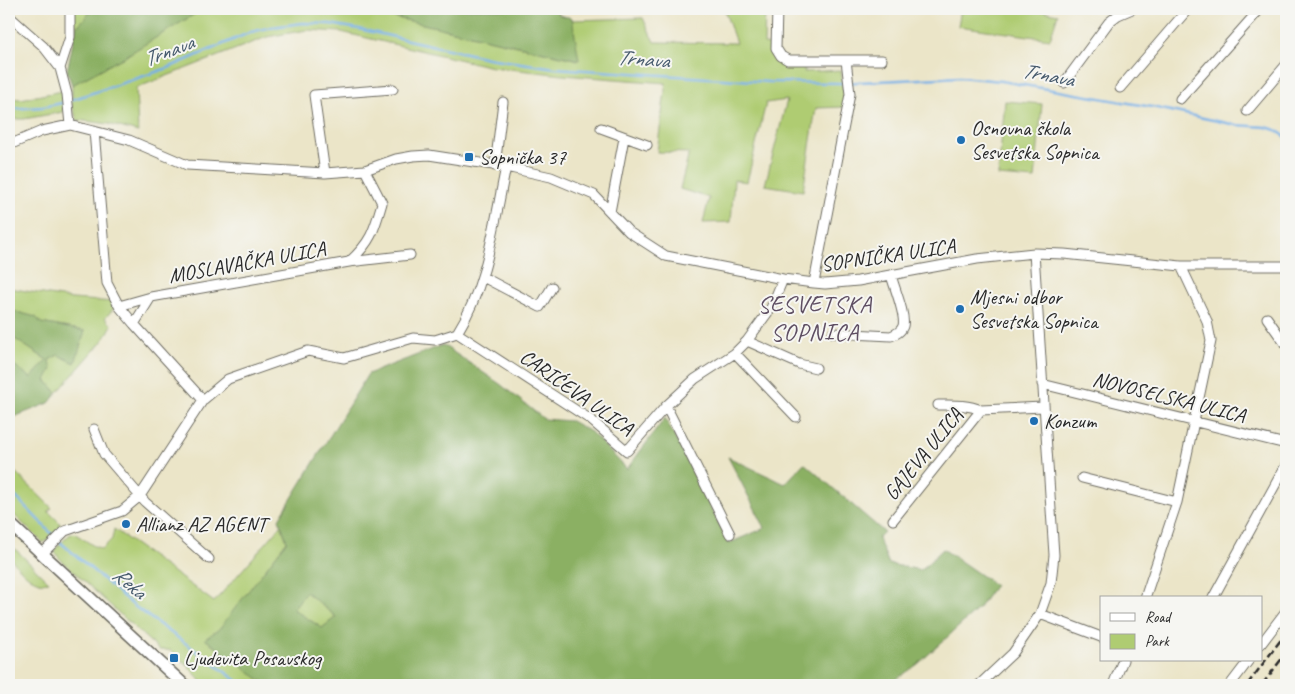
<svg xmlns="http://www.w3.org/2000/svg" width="1295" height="694" font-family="Caveat,sans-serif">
<rect width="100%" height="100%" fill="#f6f6f2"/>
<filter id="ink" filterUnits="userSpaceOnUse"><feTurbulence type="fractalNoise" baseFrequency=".02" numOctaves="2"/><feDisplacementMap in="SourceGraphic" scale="10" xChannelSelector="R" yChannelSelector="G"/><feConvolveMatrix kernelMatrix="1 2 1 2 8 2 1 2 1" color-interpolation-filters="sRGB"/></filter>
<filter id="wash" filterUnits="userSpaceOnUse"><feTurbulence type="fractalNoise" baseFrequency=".0096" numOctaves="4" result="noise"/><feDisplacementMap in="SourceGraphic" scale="20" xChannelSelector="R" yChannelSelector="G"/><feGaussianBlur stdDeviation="1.12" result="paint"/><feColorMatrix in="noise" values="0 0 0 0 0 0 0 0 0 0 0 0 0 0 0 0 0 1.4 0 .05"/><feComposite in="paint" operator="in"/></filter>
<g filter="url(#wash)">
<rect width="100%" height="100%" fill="#ebe5c8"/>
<!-- green -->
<path fill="#afcc72" stroke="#6d7c4e" d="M73 9H93L76 28Z
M203 9H389L393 17 578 60 572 20 643 18 654 42 736 43 724 9H765L764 44 773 45C779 65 784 65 804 64V72L841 70 845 107 816 108 803 191 765 185 787 100 766 103 747 182 734 180 731 222 703 223 709 198 680 189 689 153 657 152 666 83 563 75 492 67 341 32 307 30 267 37 136 88 138 132 109 124 77 120 72 105V85L124 57Z
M961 9H1032L1058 14 1050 39 958 26Z
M62 91 64 94 63 112 24 119H9V98L21 99Z
M1005 101 1042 104 1035 179 998 176Z
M9 288 72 299 115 302 116 306 105 318 112 325 105 338 57 393 46 380 49 360 58 355 85 331 41 323 35 317 9 310Z
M9 335 47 360 31 378 9 361Z
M9 466 52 508 48 511 59 522 61 527 45 542H42L9 510Z
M281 526 287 541 219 630 205 639 267 685H205L188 666 170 650H159L59 558 55 552V549L69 535 74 533 94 546 102 549 112 539 114 529 214 602Z
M9 543 49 582C32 586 20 568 9 557Z
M305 591 336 617 322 628 293 609Z"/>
<!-- forest -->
<path fill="#8bb064" stroke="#5b6e48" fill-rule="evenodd" d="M93 9H203L124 57 72 85 67 71 76 28Z
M389 9H558L559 15 572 18 579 60 393 17Z
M9 310 36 317 41 323 85 331 75 363 58 355 49 360 52 369 46 380 57 393 49 403 14 417 12 408 9 405V361L31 378 47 360 9 335Z
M443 345 500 384 544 419 571 421 591 432 627 469 665 418 729 543 765 528 728 457 785 484 804 463 884 532 878 538 889 564 921 570 943 549 995 585 978 609 918 664 894 681 831 685H734L723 679 699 685H426L413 675 402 678 400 685H267L205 639 219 629 287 541 279 519 368 374ZM306 592 336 617 322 628 293 609Z"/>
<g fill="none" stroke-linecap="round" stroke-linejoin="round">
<!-- stream -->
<path stroke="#77b0e7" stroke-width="2.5" d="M71 100 168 68 251 32 272 27 303 23 330 24 359 29 488 58 555 68 769 82 840 83 960 77 1001 81 1152 107 1236 125 1266 127 1276 130 1286 137
M9 109 43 107 66 102
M9 490 55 537
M59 541 134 606 243 685"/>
</g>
</g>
<g filter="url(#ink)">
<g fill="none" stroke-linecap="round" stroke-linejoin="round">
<defs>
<path id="minor" d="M777 9 776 48 781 56 788 60H882
M9 16 43 46 60 68
M1064 83 1109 22 1118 15 1132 9
M1120 88 1188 9
M1180 99 1260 9
M1247 111 1286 65
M70 125 67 94 60 68 70 37V9
M601 128 647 145
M94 131 107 283 119 306 134 324 203 400
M9 145 42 131 70 125 129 140 187 165 325 173 365 170 396 159 413 156 429 155 506 167 551 177 594 195 629 232 666 256 783 279 814 283 825 284 858 281 977 259 1034 253 1064 254 1181 266H1286
M495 166 503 102
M325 173 314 95 393 89
M610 212 624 138
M349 262 410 255
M483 277 540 307 552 287
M814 283 850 94 846 60
M119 306 151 297 349 262C371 242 374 231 382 203L365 170
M1267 318 1286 345
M134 324 151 297
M457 333 591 420 627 451 666 406 695 379 735 353 747 341 771 308 783 279
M833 333 891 336C896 334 901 332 903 326 906 315 894 287 891 275
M747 341 799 364 816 368
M735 353 796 417
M1042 384 1286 444
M938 405C952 405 967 404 981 410L1043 407
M666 406 730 534
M94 429 104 454 145 502 209 559
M1082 478 1177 502
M893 520 981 410
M42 554 65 531 122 511 140 496 203 400 228 379 308 351 344 358 413 338 435 340 457 333C488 284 494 223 506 167
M1145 598 1177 502 1211 341 1207 321 1181 266
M1213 598 1286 465
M1040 614 1101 637
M1261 644 1286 611
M979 685 1013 653 1040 614 1051 583 1054 555 1034 253
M1113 685 1123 660
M1230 685 1249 660"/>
<path id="major" d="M9 523 184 685"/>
</defs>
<!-- minor casing -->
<use href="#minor" stroke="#6e6c62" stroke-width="11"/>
<!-- major casing -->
<use href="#major" stroke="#6e6c62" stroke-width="14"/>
<!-- minor -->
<use href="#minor" stroke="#fff" stroke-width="9"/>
<!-- major -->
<use href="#major" stroke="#fff" stroke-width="11"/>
<!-- rail -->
<path stroke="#2b2b2b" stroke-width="2.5" stroke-dasharray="8 4" stroke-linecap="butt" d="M1247 685 1286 633
M1262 685 1286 653"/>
</g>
</g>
<!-- markers -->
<g fill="#1f6fb2" stroke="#f6f6f2" stroke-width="2">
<circle cx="961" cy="140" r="5"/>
<rect x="464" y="152" width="10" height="10" rx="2.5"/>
<circle cx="960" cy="309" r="5"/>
<circle cx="1034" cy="421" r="5"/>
<circle cx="126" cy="524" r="5"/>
<rect x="169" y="653" width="10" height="10" rx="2.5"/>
</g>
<g text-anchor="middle" stroke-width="4" stroke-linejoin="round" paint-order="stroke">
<!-- poi labels -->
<g font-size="21" fill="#2b2b2b" stroke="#f6f6f2" text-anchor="start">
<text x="971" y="135">Osnovna škola<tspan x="971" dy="24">Sesvetska Sopnica</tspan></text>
<text x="479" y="164">Sopnička 37</text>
<text x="970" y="304">Mjesni odbor<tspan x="970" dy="24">Sesvetska Sopnica</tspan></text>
<text x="1044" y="428">Konzum</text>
<text x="136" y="531">Allianz AZ AGENT</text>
<text x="184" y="665">Ljudevita Posavskog</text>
</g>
<!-- street labels -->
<g font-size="21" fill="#2b2b2b" stroke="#f6f6f2">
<text transform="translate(888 255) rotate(-8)" y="7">SOPNIČKA ULICA</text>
<text transform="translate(247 262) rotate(-10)" y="7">MOSLAVAČKA ULICA</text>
<text transform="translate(577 392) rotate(35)" y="7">CARIĆEVA ULICA</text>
<text transform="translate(1169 397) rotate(14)" y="7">NOVOSELSKA ULICA</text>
<text transform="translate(923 454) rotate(-51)" y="7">GAJEVA ULICA</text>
</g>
<!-- water labels -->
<g font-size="22" font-style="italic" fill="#465a6d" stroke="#f6f6f2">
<text transform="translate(168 50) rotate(-21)" y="8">Trnava</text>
<text transform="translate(643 58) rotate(4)" y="8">Trnava</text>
<text transform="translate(1048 74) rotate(11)" y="8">Trnava</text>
<text transform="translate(130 582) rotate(40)" y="8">Reka</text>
</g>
<!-- quarter labels -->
<g font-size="24" letter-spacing="1" fill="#5f4f63" stroke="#f6f6f2">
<text x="815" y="312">SESVETSKA<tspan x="815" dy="28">SOPNICA</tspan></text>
</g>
</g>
<!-- margin -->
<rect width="1295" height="694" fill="none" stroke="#f6f6f2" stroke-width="30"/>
<!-- legend -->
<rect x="1100" y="596" width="162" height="65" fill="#f6f6f2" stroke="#a5a5a2"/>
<rect x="1110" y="613" width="25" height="8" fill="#ffffff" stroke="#a5a5a2"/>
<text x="1145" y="622" font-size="15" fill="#2b2b2b">Road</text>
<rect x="1110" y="634" width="25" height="15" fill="#afcc72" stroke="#a5a5a2"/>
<text x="1145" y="646" font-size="15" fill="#2b2b2b">Park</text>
</svg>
